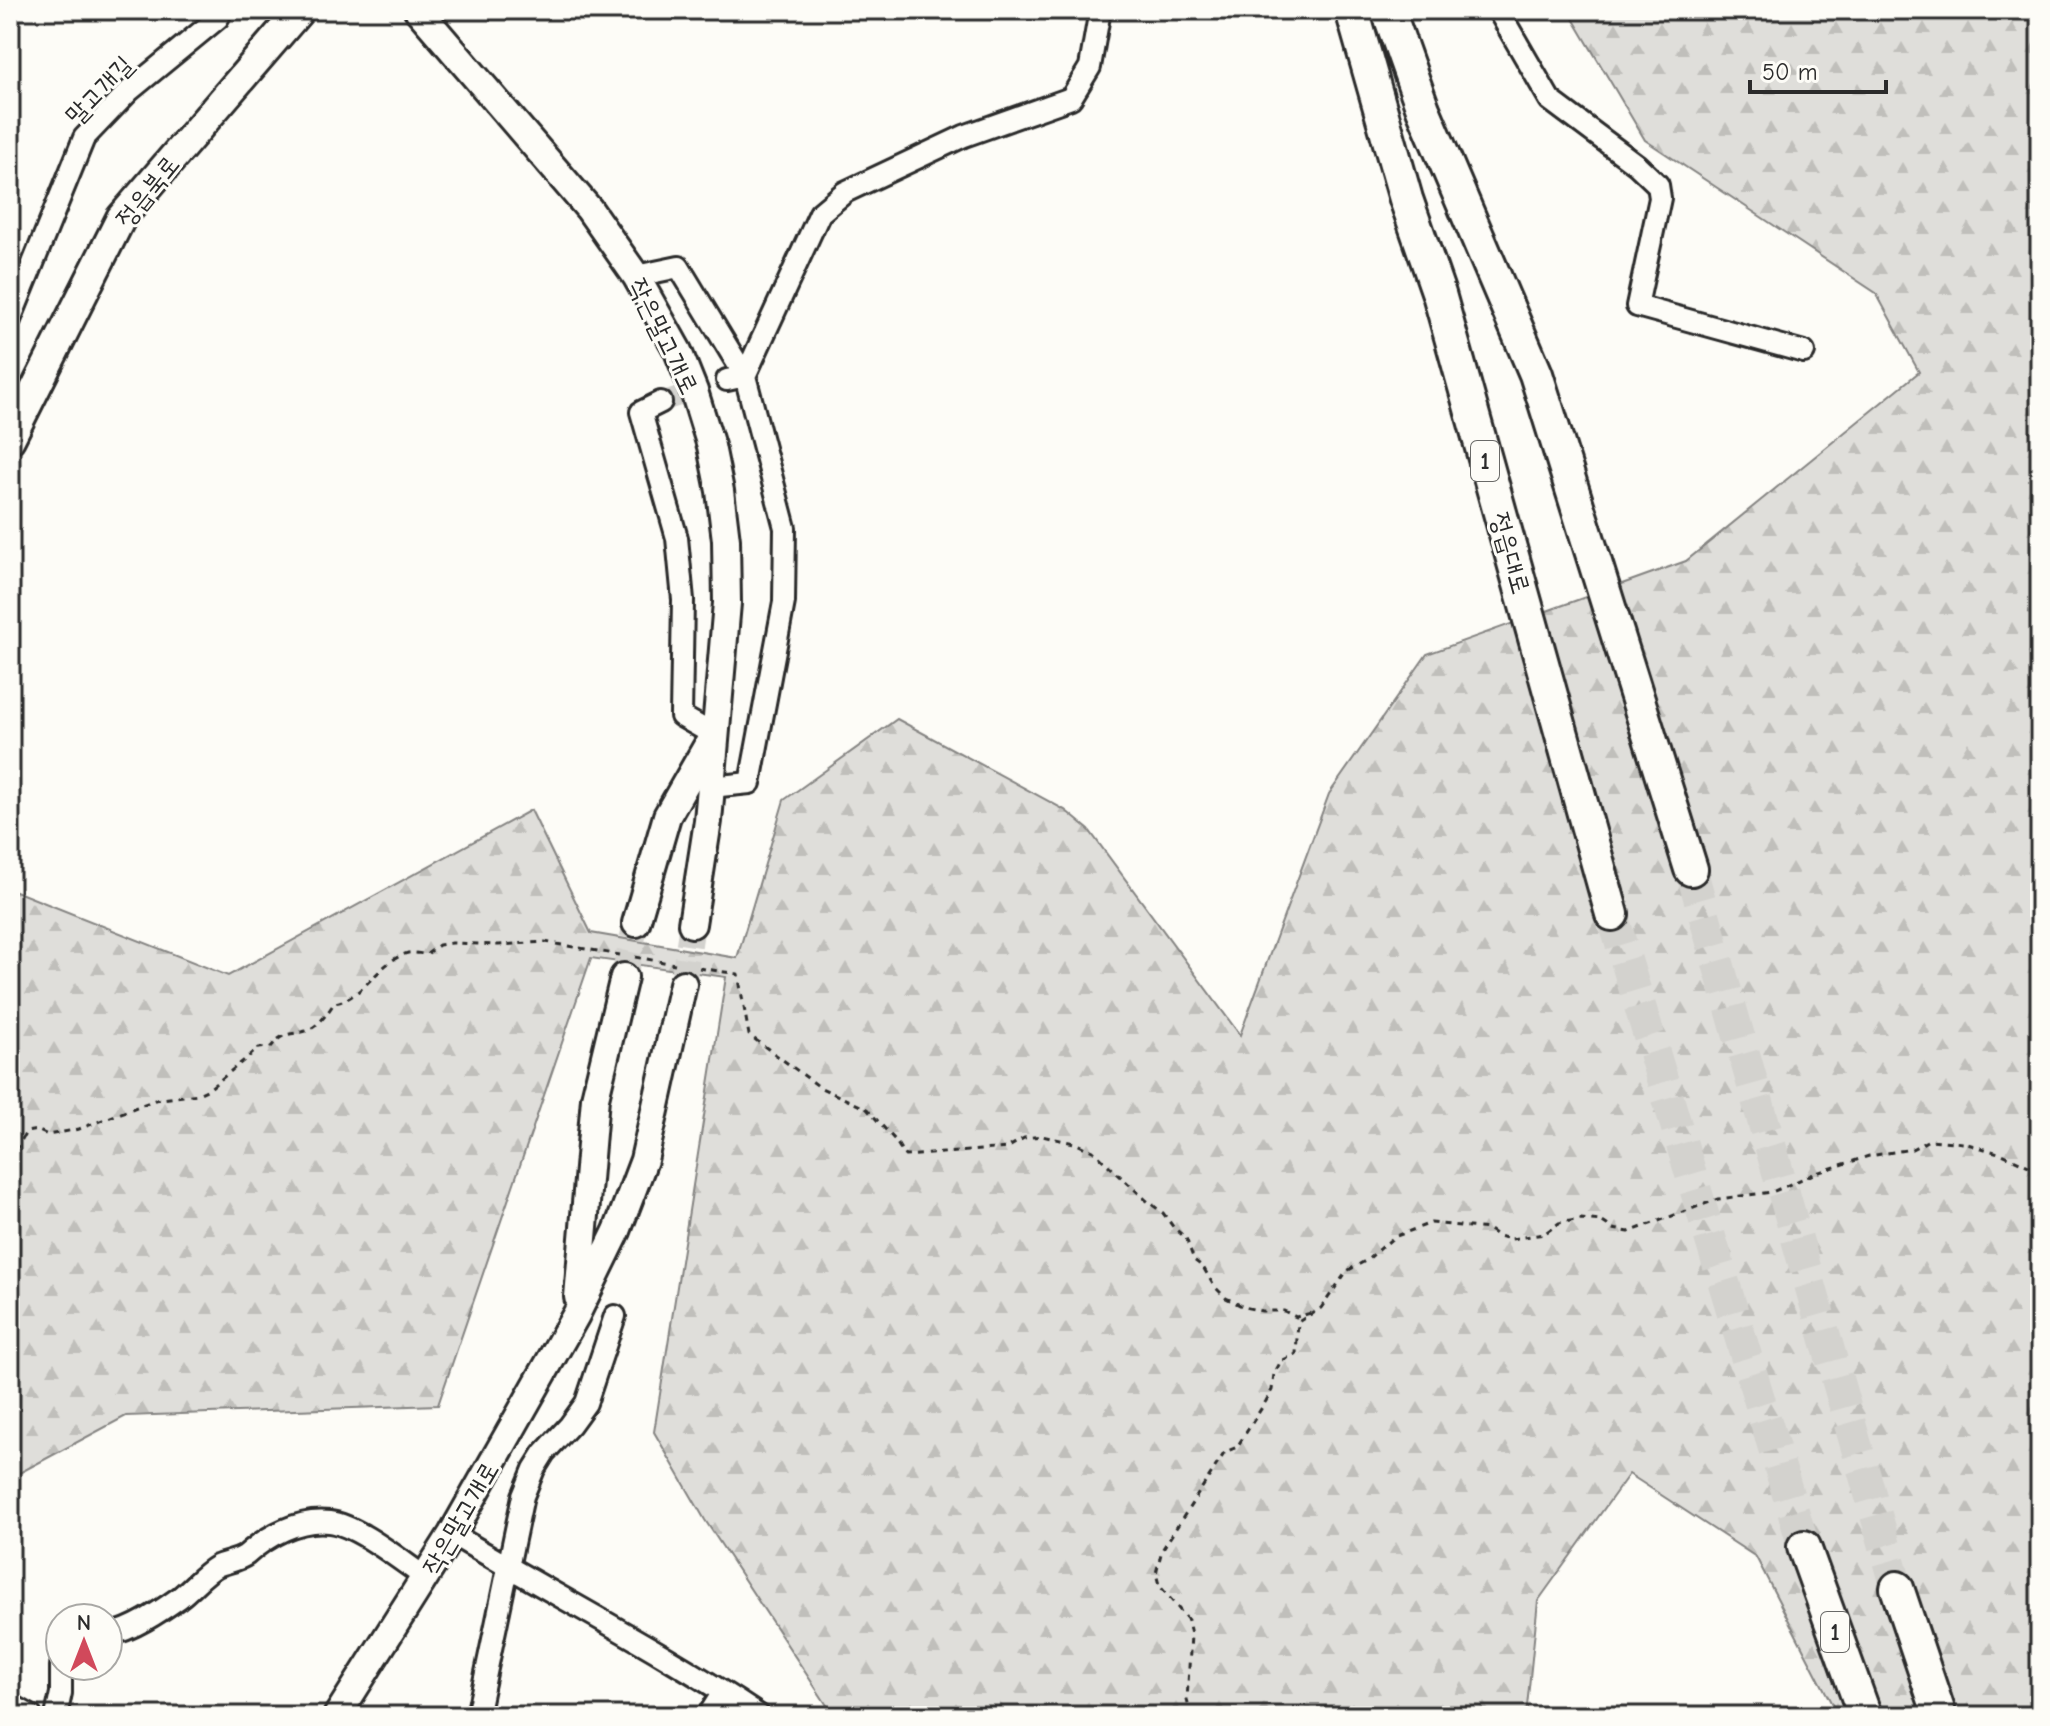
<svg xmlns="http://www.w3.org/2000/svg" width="2050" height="1726" font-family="'Comic Neue','Poor Story',sans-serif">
<defs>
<pattern id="forest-firs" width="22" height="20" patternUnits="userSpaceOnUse" patternTransform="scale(2)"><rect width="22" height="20" fill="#dfdeda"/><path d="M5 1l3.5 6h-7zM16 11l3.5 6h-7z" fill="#c0bfbb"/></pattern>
</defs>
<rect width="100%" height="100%" fill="#fdfcf7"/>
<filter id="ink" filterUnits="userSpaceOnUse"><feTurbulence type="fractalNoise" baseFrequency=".0125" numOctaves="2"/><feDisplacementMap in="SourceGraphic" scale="16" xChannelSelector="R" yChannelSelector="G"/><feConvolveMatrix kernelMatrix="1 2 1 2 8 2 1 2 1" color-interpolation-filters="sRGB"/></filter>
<g filter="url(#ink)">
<!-- forest -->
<path fill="url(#forest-firs)" stroke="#858482" stroke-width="2" d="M1568 10H2040V1716H1838L1756 1557 1629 1474 1538 1601 1526 1716H834L705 1520 654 1432 726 977 591 958 438 1405 126 1416 10 1478V889L228 976 531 810 591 933 737 958 784 800 897 719 1065 810 1089 830 1240 1035 1329 794 1427 654 1686 561 1919 372 1876 293 1645 140Z"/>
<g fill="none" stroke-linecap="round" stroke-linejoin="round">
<!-- minor-tunnel -->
<path stroke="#d3d2ce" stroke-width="20" stroke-dasharray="20 10" stroke-linecap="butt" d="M661 402 727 380"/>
<!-- tertiary-tunnel -->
<path stroke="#d3d2ce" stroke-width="26" stroke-dasharray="26 13" stroke-linecap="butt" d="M624 977 636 923
M683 984 692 924"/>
<!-- primary-tunnel -->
<path stroke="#d3d2ce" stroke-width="32" stroke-dasharray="32 16" stroke-linecap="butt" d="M1691 869 1897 1588
M1612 914 1804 1547"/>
<defs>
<path id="minor" d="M1498 10 1550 100 1637 165 1658 185 1660 198 1637 306 1804 352
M636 276 679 267 745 376 785 528 784 602 750 783 710 787
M10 320 84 138 129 91 218 18 222 10
M727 380 745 376 820 213 845 192 964 136 1071 98 1090 67 1100 10
M661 402 641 412 677 538 683 600 681 716 714 735
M452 1534C554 1595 661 1650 760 1716
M108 1635C133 1630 159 1612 179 1598 192 1588 203 1574 217 1566 226 1562 238 1561 246 1555 267 1536 299 1518 330 1522 357 1525 401 1561 425 1577
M10 1715 15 1707 31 1716
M56 1716 61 1693V1666
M477 1716 523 1496 534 1469 544 1453 570 1425 586 1403 615 1316
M708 1716 723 1692"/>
<path id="tertiary" d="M418 10 589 209 636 276 678 351 694 391 711 446 720 491 726 540 727 603 708 821 692 924
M636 923 667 816 710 741
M578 1297 595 1098 624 977
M337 1716 452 1534 576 1315 617 1231 644 1160 683 984"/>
<path id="secondary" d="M10 439 121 218 300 10"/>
<path id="primary" d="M1352 10 1406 199 1439 294 1612 914
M1388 10 1423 109 1536 374 1691 869
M1804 1547 1865 1716
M1897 1588 1940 1716"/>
</defs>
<!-- minor casing -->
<use href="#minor" stroke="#2b2b2b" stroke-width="26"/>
<!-- tertiary casing -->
<use href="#tertiary" stroke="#2b2b2b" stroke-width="32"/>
<!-- secondary casing -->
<use href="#secondary" stroke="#2b2b2b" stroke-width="34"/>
<!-- primary casing -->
<use href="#primary" stroke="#2b2b2b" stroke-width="38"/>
<!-- path -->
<path stroke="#2b2b2b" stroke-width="3" stroke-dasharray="6 6" stroke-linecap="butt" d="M635 957 675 964
M699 968 738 974 749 1035 821 1088 867 1109 895 1140 905 1156 1007 1148 1024 1138 1042 1136 1074 1143 1093 1151 1146 1200 1163 1213 1174 1228 1186 1238 1194 1260 1203 1267 1214 1286 1226 1298 1244 1307 1262 1311H1284L1296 1317 1311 1313
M10 1161 26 1132 37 1130 48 1135 79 1129 155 1100 198 1094 209 1089 259 1048 271 1047C282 1032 290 1035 306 1031 317 1028 328 1013 334 1003 364 999 378 961 408 953 414 952 421 954 427 954L439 945 452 943 499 945 545 942 620 955
M1191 1716 1187 1700 1191 1635 1188 1620 1159 1585 1156 1573 1162 1550 1225 1452 1237 1447 1266 1401 1272 1390 1274 1374 1281 1361 1296 1354 1298 1322 1321 1308 1347 1271 1367 1260 1394 1237 1431 1223 1488 1229 1498 1236 1511 1239 1544 1234 1559 1223 1581 1219 1601 1221 1613 1229 1629 1232 1718 1199 1772 1192 1816 1173 1869 1156 1912 1149 1929 1140 1964 1143 2002 1154 2040 1171"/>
<!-- minor -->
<use href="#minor" stroke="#fdfcf7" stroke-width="20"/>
<!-- tertiary -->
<use href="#tertiary" stroke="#fdfcf7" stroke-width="26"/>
<!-- secondary -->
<use href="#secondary" stroke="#fdfcf7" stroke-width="28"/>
<!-- primary -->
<use href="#primary" stroke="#fdfcf7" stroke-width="32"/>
</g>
</g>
<g text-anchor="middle" stroke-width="6" stroke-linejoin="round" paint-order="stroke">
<!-- shield labels -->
<g fill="#fdfcf7" stroke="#6a6a68" stroke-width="2">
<rect x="1471" y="441" width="28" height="40" rx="6"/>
<rect x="1821" y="1612" width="28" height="40" rx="6"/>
</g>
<g font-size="24" font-weight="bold" fill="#2b2b2b">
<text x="1485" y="469">1</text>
<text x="1835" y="1640">1</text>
</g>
<!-- street labels -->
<g font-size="26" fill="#2b2b2b" stroke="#fdfcf7">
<text transform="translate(99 90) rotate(-46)" y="9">말고개길</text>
<text transform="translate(147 191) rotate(-51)" y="9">정읍북로</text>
<text transform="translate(664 336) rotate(64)" y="9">작은말고개로</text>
<text transform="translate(1511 553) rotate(74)" y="9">정읍대로</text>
<text transform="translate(460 1518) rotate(-60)" y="9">작은말고개로</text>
</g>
</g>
<!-- margin -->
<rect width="2050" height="1726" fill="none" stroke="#fdfcf7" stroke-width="40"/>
<rect x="20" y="20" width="2010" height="1686" fill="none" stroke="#2b2b2b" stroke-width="3" filter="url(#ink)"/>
<!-- north arrow -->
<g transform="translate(84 1642)"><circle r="38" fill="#fdfcf7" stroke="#a9a8a5" stroke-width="2"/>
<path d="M0-6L14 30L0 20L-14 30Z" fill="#d1495b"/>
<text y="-12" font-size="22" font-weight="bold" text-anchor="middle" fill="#2b2b2b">N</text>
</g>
<!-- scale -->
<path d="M1750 80v12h136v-12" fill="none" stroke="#2b2b2b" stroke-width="4"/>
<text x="1762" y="80" font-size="24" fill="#2b2b2b" stroke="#fdfcf7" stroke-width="6" paint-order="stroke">50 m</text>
</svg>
